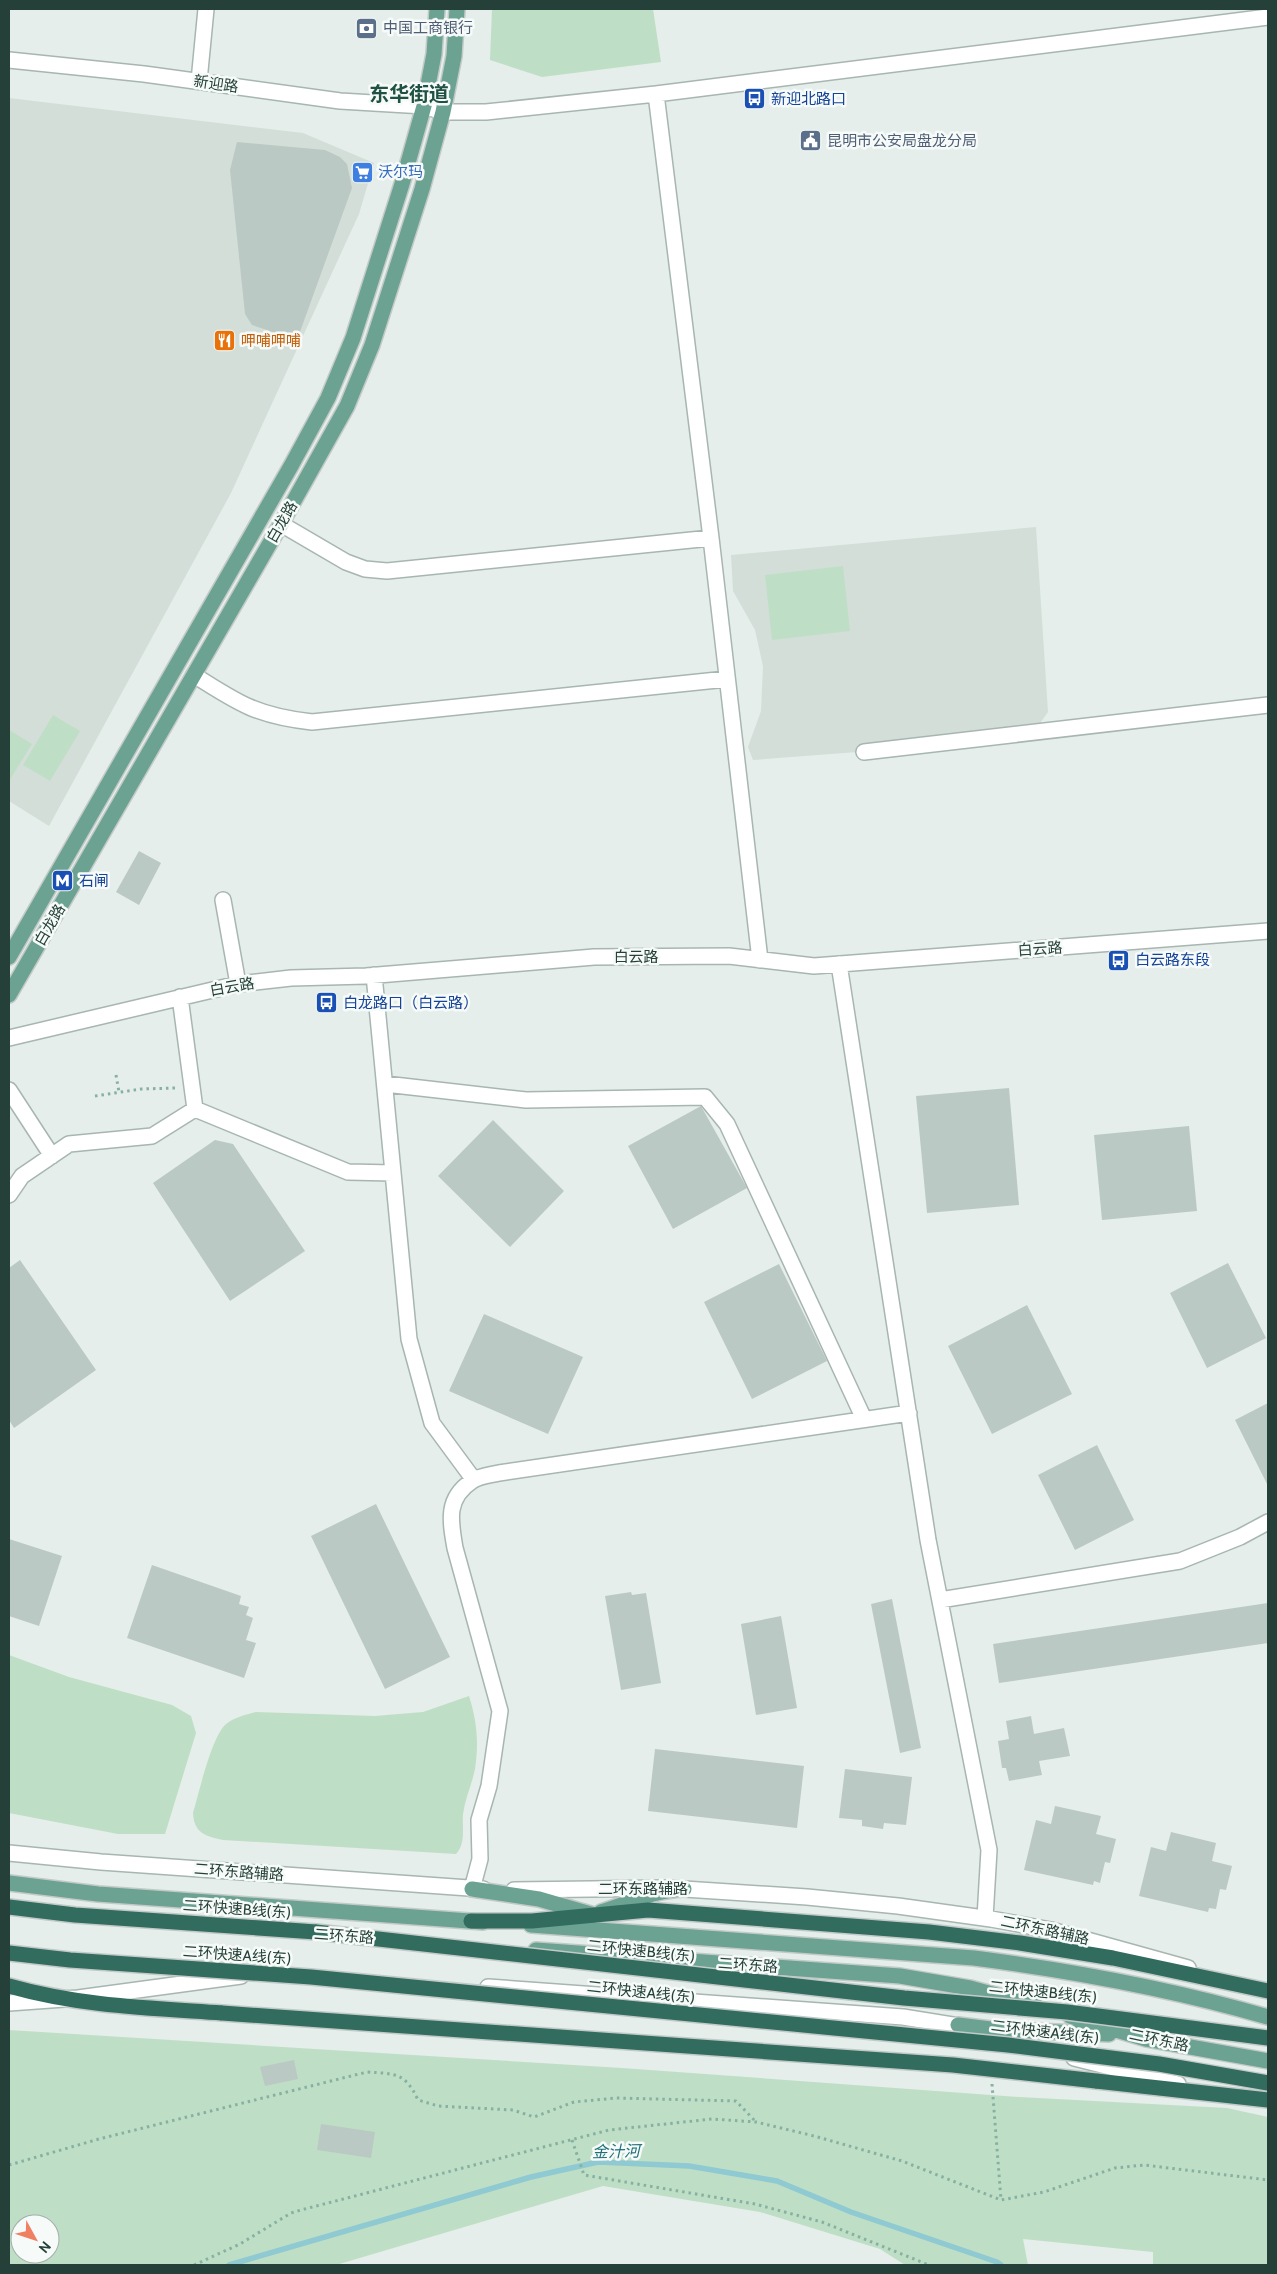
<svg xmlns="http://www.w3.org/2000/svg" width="1277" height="2274" font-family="Cabin,'Noto Sans SC',sans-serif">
<rect width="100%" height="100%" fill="#e5eeea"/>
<!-- built -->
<path fill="#d3ded9" d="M9 98 303 133 374 163 359 214 231 493 49 826 9 801Z
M1036 527 1048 712 1029 739 753 760 748 747 761 711 763 666 755 630 733 591 731 555Z"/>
<!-- green -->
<path fill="#bfdec6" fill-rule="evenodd" d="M492 9H653L661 62 542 77 490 60Z
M843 566 850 631 772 640 765 575Z
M53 715 80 731 50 781 23 765Z
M9 730 32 744 9 781Z
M9 1655 69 1677 172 1705 191 1716 196 1733 165 1834H118L9 1813Z
M469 1696C477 1721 479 1743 475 1769 472 1784 465 1799 463 1814 462 1828 466 1843 456 1854L223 1840C205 1836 194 1833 193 1813 199 1793 211 1739 225 1725 234 1717 245 1715 256 1712L375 1716 423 1712Z
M9 2030 622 2068 1019 2097 1227 2108 1268 2117V2265H1153V2252L1023 2239 1028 2265H905L880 2249 760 2212 603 2186 336 2265H9ZM20 2224H50V2254H20Z"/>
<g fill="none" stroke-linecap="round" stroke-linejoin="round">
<!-- stream -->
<path stroke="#8fc9d1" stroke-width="5.5" d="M229 2265 531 2177 598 2162 689 2166 777 2181 851 2212 997 2262 1001 2265"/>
</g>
<!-- building -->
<path fill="#bac9c3" d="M237 142 325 150 340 157 347 164 352 188 297 340 252 325 245 314 230 170Z
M139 851 161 863 139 905 116 892Z
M1009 1088 1019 1205 927 1213 916 1096Z
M701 1106 747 1188 673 1229 628 1146Z
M493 1120 564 1191 510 1247 438 1176Z
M1189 1126 1197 1211 1102 1220 1094 1135Z
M215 1140 233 1144 305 1251 230 1301 153 1183Z
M20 1260 96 1370 14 1428 9 1420V1268Z
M1228 1263 1266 1338 1207 1368 1170 1293Z
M779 1264 827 1361 752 1399 704 1302Z
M1027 1305 1072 1394 992 1434 948 1346Z
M484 1314 583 1357 548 1434 449 1391Z
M1268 1403V1486L1235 1420Z
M1097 1445 1134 1520 1075 1550 1038 1475Z
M376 1504 450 1657 385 1689 311 1536Z
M9 1539 62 1556 39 1626 9 1616Z
M152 1565 241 1596 239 1604 249 1607 246 1615 253 1618 246 1640 256 1643 244 1678 127 1638Z
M631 1592 632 1595 646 1593 661 1683 621 1690 605 1596Z
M892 1599 921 1748 900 1753 871 1604Z
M1268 1603V1643L999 1683 993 1644Z
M781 1616 797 1708 756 1715 741 1624Z
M1031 1716 1034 1734 1064 1728 1070 1756 1039 1761 1042 1775 1009 1781 1006 1768H1002L998 1741 1009 1739 1006 1721Z
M655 1749 804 1766 797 1828 648 1811Z
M845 1769 912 1777 906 1825 884 1823 883 1829 862 1826V1820L839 1818Z
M1055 1806 1101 1816 1096 1834 1116 1839 1110 1863 1105 1862 1100 1883 1094 1881 1093 1885 1024 1870 1036 1820 1051 1824Z
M1171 1832 1216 1843 1212 1861 1232 1866 1226 1890 1220 1889 1216 1909 1209 1908 1208 1912 1139 1896 1151 1847 1166 1851Z
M294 2060 298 2079 265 2086 260 2067Z
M321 2124 375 2132 371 2158 317 2150Z"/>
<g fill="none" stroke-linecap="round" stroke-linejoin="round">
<defs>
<path id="minor" d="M9 60 144 74 340 101 424 106 443 112H486L656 94 1268 17
M199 81 206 9
M656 94 711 538 760 960
M281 524 346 562 365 569 387 571 711 538
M194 675C239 704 258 716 312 722L727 679
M864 752 1268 705
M223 900 238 984
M839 964 928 1540 989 1850 985 1918
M374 975 409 1339 432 1423 474 1480
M180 997 195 1109
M9 1038 238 984 291 978 366 976 594 957 729 956 814 966 1268 931
M385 1084 526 1100 705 1097 727 1124 864 1419
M9 1090 52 1156
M9 1195 22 1176 69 1144 152 1136 195 1109 348 1172 393 1173
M940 1600 1180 1561 1240 1537 1268 1522
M9 1853 101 1862 483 1889
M472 1889 480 1859 479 1820 489 1786 500 1711 455 1548C450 1520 446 1498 472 1481 479 1476 491 1475 499 1473L909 1413
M514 1890 669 1888 807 1897 898 1906 991 1919 1051 1930 1188 1968
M488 1987 903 2017 971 2028
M9 2003 78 1998 241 1976
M1074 2058 1178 2084"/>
<path id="major" d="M9 957 291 466 328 398 353 338 402 184 424 106 434 54 437 9
M9 995 281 524 347 406 372 345 422 189 443 112 454 56 457 9
M9 1883 98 1894 483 1922
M472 1889 539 1899 594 1915
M601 1912C629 1903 654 1890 684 1889
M531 1925 974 1958C1074 1971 1172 1989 1268 2017
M536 1950 900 1976 970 1988 1036 2006
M1070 2016 1146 2039 1268 2061
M958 2025 999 2030 1109 2034"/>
<path id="highway" d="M9 1907 75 1915 316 1932
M471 1921H532L648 1910 929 1932 1020 1943 1113 1958 1268 1991
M9 1986C79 2006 150 2008 222 2013
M1096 2081 1268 2100"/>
</defs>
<!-- minor casing -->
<use href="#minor" stroke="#a7b6b1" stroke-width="18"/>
<!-- major casing -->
<use href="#major" stroke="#c2cac7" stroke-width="18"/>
<!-- highway casing -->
<use href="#highway" stroke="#c2cac7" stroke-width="18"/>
<!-- path -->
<path stroke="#86b1a2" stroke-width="3" stroke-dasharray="2.5 4" stroke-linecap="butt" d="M116 1075 119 1092
M95 1096 141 1089 176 1088
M992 2084 1001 2200
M572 2140 584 2175 755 2204 822 2222 929 2265
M9 2165 99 2139 367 2072C395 2074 405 2072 418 2100L438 2106 513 2110 534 2117 574 2102 616 2098 736 2101 756 2122
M194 2265 240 2244 291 2213 301 2210 609 2130 712 2119 756 2122 814 2136 902 2161 1001 2200 1044 2192 1115 2168 1144 2165 1268 2180"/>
<!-- minor -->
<use href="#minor" stroke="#fff" stroke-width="15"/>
<!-- major -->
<use href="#major" stroke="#6ba292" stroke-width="15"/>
<!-- highway -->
<use href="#highway" stroke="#316c5e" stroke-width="15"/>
<defs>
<path id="highway-bridge" d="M316 1932 904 1998 1067 2012 1268 2038
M9 1953 70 1960 311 1977 1008 2045 1159 2064 1268 2083
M222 2013 953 2065 1096 2081"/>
</defs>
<!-- highway-bridge casing -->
<use href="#highway-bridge" stroke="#c2cac7" stroke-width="18" stroke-linecap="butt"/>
<!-- highway-bridge -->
<use href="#highway-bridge" stroke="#316c5e" stroke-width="15"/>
</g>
<!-- icons -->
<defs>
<symbol id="bank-square" viewBox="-11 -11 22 22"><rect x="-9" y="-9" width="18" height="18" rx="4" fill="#5c6f8a" stroke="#f6faf8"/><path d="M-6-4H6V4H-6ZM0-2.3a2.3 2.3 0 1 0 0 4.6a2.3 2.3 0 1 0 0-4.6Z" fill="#fff"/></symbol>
<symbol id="bus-square" viewBox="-11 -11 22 22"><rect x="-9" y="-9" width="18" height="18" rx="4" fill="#1a4fb4" stroke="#f6faf8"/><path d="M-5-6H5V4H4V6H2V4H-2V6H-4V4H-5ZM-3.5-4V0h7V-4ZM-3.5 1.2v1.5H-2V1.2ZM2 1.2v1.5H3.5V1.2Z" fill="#fff"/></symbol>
<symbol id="civic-square" viewBox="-11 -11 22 22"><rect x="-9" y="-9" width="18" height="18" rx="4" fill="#5c6f8a" stroke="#f6faf8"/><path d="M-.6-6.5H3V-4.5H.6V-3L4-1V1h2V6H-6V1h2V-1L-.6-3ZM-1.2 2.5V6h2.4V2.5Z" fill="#fff"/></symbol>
<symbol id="supermarket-square" viewBox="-11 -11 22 22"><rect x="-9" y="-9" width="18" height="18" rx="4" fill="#3f7fe0" stroke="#f6faf8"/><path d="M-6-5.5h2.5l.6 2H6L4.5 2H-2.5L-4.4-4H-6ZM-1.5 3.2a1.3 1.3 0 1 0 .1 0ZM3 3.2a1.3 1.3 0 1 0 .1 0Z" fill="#fff"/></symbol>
<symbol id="restaurant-square" viewBox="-11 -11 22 22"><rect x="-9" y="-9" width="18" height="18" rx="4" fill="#e8710a" stroke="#f6faf8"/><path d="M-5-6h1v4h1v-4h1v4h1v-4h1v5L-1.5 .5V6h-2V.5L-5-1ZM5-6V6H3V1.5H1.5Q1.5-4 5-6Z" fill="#fff"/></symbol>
<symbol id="metro-square" viewBox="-11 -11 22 22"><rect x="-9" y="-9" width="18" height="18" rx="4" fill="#1a4fb4" stroke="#f6faf8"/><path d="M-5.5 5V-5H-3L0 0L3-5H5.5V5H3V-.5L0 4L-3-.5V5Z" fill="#fff"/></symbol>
</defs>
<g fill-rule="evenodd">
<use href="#bank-square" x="354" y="16" width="25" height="25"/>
<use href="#bus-square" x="742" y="86" width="25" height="25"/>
<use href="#civic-square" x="798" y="128" width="25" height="25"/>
<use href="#supermarket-square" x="350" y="160" width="25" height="25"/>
<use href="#restaurant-square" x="212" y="328" width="25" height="25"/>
<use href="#metro-square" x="50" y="868" width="25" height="25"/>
<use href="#bus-square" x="1106" y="948" width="25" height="25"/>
<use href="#bus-square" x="314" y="990" width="25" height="25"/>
</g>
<g text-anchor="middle" stroke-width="5" stroke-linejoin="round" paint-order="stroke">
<!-- service labels -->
<g font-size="15" fill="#4e5e75" stroke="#f6faf8" text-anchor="start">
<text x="383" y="33">中国工商银行</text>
<text x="827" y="146">昆明市公安局盘龙分局</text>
</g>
<!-- street labels -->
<g font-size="15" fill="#244038" stroke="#f6faf8">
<text transform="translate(216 84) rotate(8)" y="5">新迎路</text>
<text transform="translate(282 522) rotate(-60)" y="5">白龙路</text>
<text transform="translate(50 925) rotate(-60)" y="5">白龙路</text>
<text transform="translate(1040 949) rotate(-4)" y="5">白云路</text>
<text x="636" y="962">白云路</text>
<text transform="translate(232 987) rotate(-10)" y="5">白云路</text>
<text transform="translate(239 1872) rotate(4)" y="5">二环东路辅路</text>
<text x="643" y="1894">二环东路辅路</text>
<text transform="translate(237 1909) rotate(4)" y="5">二环快速B线(东)</text>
<text transform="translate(1045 1930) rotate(12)" y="5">二环东路辅路</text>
<text transform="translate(344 1936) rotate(4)" y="5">二环东路</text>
<text transform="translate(641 1951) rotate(6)" y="5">二环快速B线(东)</text>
<text transform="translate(237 1955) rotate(4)" y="5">二环快速A线(东)</text>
<text transform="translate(748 1965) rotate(4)" y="5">二环东路</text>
<text transform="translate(641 1992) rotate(6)" y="5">二环快速A线(东)</text>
<text transform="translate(1043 1992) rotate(6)" y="5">二环快速B线(东)</text>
<text transform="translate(1045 2032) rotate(7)" y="5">二环快速A线(东)</text>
<text transform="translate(1159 2040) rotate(12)" y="5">二环东路</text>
</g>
<!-- transit labels -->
<g font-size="15" fill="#164399" stroke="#f6faf8" text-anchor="start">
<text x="771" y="104">新迎北路口</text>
<text x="79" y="886">石闸</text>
<text x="1135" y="965">白云路东段</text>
<text x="343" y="1008">白龙路口（白云路）</text>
</g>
<!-- shop labels -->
<g font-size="15" fill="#366cbe" stroke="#f6faf8" text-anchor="start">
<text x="378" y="177">沃尔玛</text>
</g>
<!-- food labels -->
<g font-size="15" fill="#c56008" stroke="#f6faf8" text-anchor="start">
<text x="241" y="346">呷哺呷哺</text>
</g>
<!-- water labels -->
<g font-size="16" font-style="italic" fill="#1f6f7b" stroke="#f6faf8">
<text transform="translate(616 2151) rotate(-1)" y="6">金汁河</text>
</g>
<!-- district labels -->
<g font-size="20" font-weight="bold" fill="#205244" stroke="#f6faf8">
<text x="409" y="101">东华街道</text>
</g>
</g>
<!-- border -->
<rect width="1277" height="2274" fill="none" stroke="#244038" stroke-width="20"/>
<!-- north arrow -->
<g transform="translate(35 2239) rotate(130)"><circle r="24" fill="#f6faf8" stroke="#a2b0ab"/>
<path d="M0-4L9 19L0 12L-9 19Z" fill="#ef8062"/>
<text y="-8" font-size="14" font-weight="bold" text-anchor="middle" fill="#244038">N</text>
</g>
</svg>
